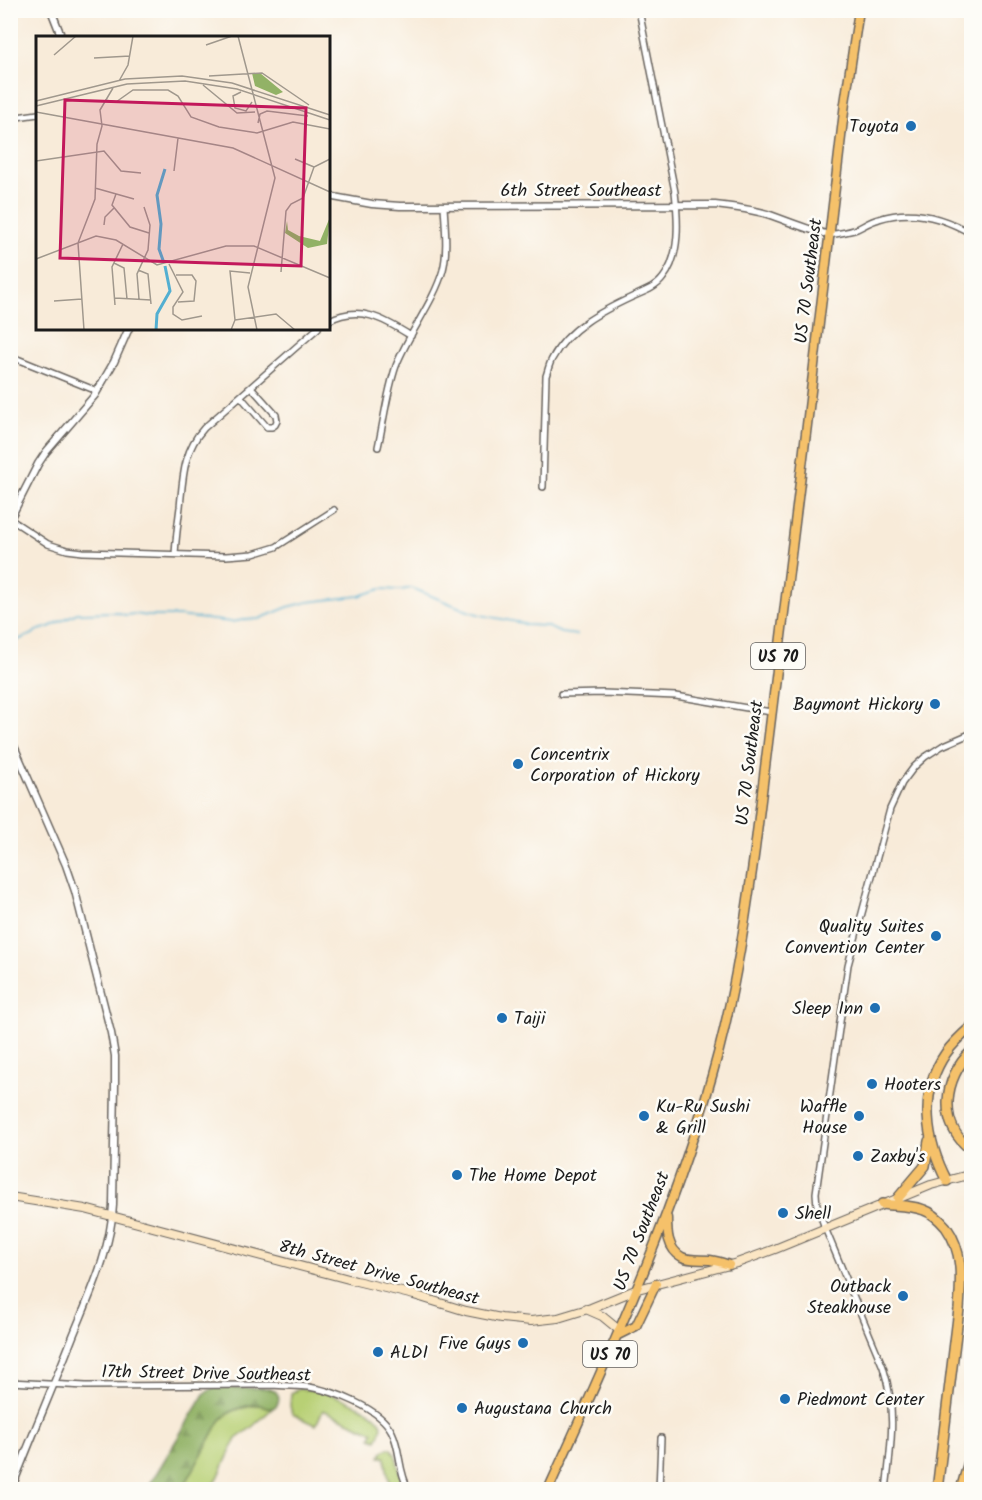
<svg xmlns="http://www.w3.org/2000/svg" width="982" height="1500" font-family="Kalam,sans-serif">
<defs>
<pattern id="forest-firs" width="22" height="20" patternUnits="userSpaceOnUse" patternTransform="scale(1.5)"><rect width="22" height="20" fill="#92b266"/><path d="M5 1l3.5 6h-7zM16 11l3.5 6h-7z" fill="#7d9858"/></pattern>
</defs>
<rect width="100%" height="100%" fill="#fdfcf7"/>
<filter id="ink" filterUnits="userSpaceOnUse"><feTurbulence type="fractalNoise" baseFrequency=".0167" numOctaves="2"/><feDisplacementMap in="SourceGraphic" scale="12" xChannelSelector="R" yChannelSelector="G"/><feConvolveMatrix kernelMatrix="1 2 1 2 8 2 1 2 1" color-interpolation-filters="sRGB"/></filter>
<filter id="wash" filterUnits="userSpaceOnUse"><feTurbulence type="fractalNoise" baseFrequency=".008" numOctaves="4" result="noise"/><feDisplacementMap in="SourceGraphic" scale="24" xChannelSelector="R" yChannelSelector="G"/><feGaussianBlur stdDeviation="1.35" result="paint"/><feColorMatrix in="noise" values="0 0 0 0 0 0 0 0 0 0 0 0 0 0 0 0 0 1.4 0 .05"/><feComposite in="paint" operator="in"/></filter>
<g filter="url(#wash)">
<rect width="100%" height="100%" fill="#f8ebd9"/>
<!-- grass -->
<path fill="#b8d075" stroke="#6a7648" stroke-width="1.5" d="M299 1389C305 1390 311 1390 318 1391 332 1394 375 1409 381 1423 384 1428 379 1435 377 1440L371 1438 373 1432 323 1410 316 1425 292 1414 290 1406 291 1393Z
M258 1405C263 1405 267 1408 273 1408L251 1428 236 1439 216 1482 206 1489 184 1490 186 1483 220 1421C230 1409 243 1408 258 1405Z
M389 1448 392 1449C400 1459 398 1477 405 1489H389L390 1487 385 1457H380L383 1451Z"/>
<!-- forest -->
<path fill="url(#forest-firs)" stroke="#576741" stroke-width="1.5" d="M213 1388H270C280 1392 282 1402 273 1408 267 1408 263 1405 258 1405 244 1405 229 1410 220 1421L186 1483 184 1489H147L204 1394Z"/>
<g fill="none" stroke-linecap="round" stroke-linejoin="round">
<!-- stream -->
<path stroke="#53afd1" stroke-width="1.5" d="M10 643 33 634 36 631 49 627 77 613 116 612 125 615 135 614 147 616H178L231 622 244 620 259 619 288 607 308 602 359 596 381 589 401 590 412 588 468 611 481 615 522 623 526 625 546 626 561 633 577 635"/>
</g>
</g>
<g filter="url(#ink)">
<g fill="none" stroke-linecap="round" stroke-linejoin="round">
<defs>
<path id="minor" d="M10 118 38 114
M830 235C840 233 849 232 857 229 865 225 871 221 879 219 911 208 943 217 972 234
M328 321C359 304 384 319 411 336
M10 356 97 391
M241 397 267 427H272L275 425 277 421 276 415 251 387
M378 447C384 420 387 392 396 366 408 334 434 302 443 270 448 250 445 226 444 206
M543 487 546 376C548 371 549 364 552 359 568 328 602 311 632 297 643 292 656 288 663 278 681 256 678 218 675 192L639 10
M10 519 48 544 67 550 83 552 226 556 253 554 276 547 334 510
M175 554C176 538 178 522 180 507 183 478 183 451 204 428L318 328
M561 694 603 693 676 696 771 712
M10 1382 86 1386 272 1385C284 1386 296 1386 309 1387 334 1391 380 1408 392 1432 401 1450 398 1472 409 1490
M659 1490 661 1438
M886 1490C891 1445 897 1411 883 1367L825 1228 817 1206 816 1193 848 965 890 809 902 783 914 767 925 757 942 746 972 733"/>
<path id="tertiary" d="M51 10 62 38
M328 196 372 204 400 206 715 205C733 207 750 209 767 214 788 221 808 230 830 235
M10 519 38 464 46 452 95 395 114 362 129 328
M10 737 66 865 75 891 111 1033 115 1056V1084L113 1205C111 1251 90 1294 73 1336 53 1387 31 1438 11 1490"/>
<path id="secondary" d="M10 1197 85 1209 356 1281 414 1295 466 1311 501 1318 531 1321 558 1318 591 1308 638 1289 737 1263 775 1249 931 1185 972 1174
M586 1309 602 1316 619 1330"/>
<path id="primary" d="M667 1218C667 1231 667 1249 682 1257 690 1261 701 1259 710 1260 717 1261 723 1263 729 1265
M618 1335 636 1326 656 1284
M548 1490C613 1347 679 1203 719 1050 736 984 746 916 755 849L807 425 845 103 859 10"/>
<path id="motorway" d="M972 1051C943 1077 937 1126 972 1150
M947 1181C926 1141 918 1093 946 1053 953 1043 963 1034 972 1026
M898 1198 925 1166 929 1141
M882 1204C895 1206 911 1205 924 1210 933 1213 940 1220 946 1227 964 1252 961 1281 959 1309L937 1490
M961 1490 972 1451"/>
</defs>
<!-- minor casing -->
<use href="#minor" stroke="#69645e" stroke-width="8"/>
<!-- tertiary casing -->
<use href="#tertiary" stroke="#69645e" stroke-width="9"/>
<!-- secondary casing -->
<use href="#secondary" stroke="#69645e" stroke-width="10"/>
<!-- primary casing -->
<use href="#primary" stroke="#69645e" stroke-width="11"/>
<!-- motorway casing -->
<use href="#motorway" stroke="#69645e" stroke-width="12"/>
<!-- minor -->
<use href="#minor" stroke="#fff" stroke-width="5"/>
<!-- tertiary -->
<use href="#tertiary" stroke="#fff" stroke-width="6"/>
<!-- secondary -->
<use href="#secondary" stroke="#fbe6c4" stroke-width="8"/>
<!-- primary -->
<use href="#primary" stroke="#f5c16b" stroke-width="8"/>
<!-- motorway -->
<use href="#motorway" stroke="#f5c16b" stroke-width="9"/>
</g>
</g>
<!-- markers -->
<g fill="#1f6fb2" stroke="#fdfcf7" stroke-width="2">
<circle cx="911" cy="126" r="6"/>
<circle cx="935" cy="704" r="6"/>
<circle cx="518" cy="764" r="6"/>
<circle cx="936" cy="936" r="6"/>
<circle cx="875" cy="1008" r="6"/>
<circle cx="502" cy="1018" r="6"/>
<circle cx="872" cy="1084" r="6"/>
<circle cx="644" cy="1116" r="6"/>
<circle cx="859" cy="1116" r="6"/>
<circle cx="858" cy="1156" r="6"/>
<circle cx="457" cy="1175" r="6"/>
<circle cx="783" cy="1213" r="6"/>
<circle cx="903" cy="1296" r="6"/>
<circle cx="523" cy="1343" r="6"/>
<circle cx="378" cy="1352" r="6"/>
<circle cx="785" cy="1399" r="6"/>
<circle cx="462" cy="1408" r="6"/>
</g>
<g text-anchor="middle" stroke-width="5" stroke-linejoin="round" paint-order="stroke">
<!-- shield labels -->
<g fill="#fdfcf7" stroke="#605f5e" stroke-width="1.5">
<rect x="751" y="643" width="54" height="26" rx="4.5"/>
<rect x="583" y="1341" width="54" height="26" rx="4.5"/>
</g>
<g font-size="16" font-weight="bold" fill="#1c1c1c">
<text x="778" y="662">US 70</text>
<text x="610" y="1360">US 70</text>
</g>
<!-- poi labels -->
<g font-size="18" fill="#1c1c1c" stroke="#fdfcf7" text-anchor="start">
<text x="899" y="132" text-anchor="end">Toyota</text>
<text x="923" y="710" text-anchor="end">Baymont Hickory</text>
<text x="530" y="760">Concentrix<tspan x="530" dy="21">Corporation of Hickory</tspan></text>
<text x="924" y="932" text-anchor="end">Quality Suites<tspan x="924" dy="21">Convention Center</tspan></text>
<text x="863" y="1014" text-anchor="end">Sleep Inn</text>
<text x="514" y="1024">Taiji</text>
<text x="884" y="1090">Hooters</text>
<text x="656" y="1112">Ku-Ru Sushi<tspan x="656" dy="21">&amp; Grill</tspan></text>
<text x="847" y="1112" text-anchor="end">Waffle<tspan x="847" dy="21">House</tspan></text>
<text x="870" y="1162">Zaxby's</text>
<text x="469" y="1181">The Home Depot</text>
<text x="795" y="1219">Shell</text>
<text x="891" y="1292" text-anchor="end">Outback<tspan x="891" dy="21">Steakhouse</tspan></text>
<text x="511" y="1349" text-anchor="end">Five Guys</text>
<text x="390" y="1358">ALDI</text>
<text x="797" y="1405">Piedmont Center</text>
<text x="474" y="1414">Augustana Church</text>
</g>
<!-- street labels -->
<g font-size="18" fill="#1c1c1c" stroke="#fdfcf7">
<text x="581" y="196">6th Street Southeast</text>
<text transform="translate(808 281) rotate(-83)" y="6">US 70 Southeast</text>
<text transform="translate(749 763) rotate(-83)" y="6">US 70 Southeast</text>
<text transform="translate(641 1231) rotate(-69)" y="6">US 70 Southeast</text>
<text transform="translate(379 1272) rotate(15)" y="6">8th Street Drive Southeast</text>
<text transform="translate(206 1373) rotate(1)" y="6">17th Street Drive Southeast</text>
</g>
</g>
<!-- overview -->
<g transform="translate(36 36)">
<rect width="294" height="294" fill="#f8ebd9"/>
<path d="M216 37H224L247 56 240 59 219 50ZM294 181 291 208 272 212 249 197 251 185 252 194 263 200 284 205Z" fill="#92b266"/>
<path fill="none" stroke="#53afd1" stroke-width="3" d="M128 227 123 213 125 188 121 159 129 133M120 294 121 278 134 255 129 230"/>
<path fill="none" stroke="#a0988d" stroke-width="1.5" d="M202 0 239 142 212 251 221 294M170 9 196 0M18 19 40 0M58 22 94 20M173 40 226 37 273 69M83 45 92 29 97 0M167 49 201 77 219 76M205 56 197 60 199 72 210 75 216 66M69 64 80 66 97 54H132L142 60 155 81 183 91 221 97 257 86 294 93M0 65 89 43 146 40 196 47 294 79M0 70 91 48 149 45 201 53 294 84M0 76 197 112 294 156M222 87 224 78 231 75 272 80M259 123 278 131M0 125 68 115 85 135 105 137M138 135 142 102M59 152 98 163M80 158 76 169 94 191 113 197M68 189 69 181 78 172M0 223 60 200 80 204 121 229 190 210H218L294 242M78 227 88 232 91 263M133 228 147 256 137 271V278L146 284 166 280M102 234 112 238 115 268M245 236 250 175 255 168 267 162 278 131 294 123M140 239H156L160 245 158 265 142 266M79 262 115 264M103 263 101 238 112 214 114 189 108 171M18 265 46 263M79 269 76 231 87 208M199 284 240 278 259 294M48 294 42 207 59 163 61 108 66 90 64 74 77 52M195 294 199 284 194 235 214 237"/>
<path fill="#c2185b" fill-opacity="0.15" stroke="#c2185b" stroke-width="3" d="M29 64 270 72 265 230 24 222Z"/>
<rect width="294" height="294" fill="none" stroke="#1c1c1c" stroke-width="3"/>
</g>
<!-- margin -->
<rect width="982" height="1500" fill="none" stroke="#fdfcf7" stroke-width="36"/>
</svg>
